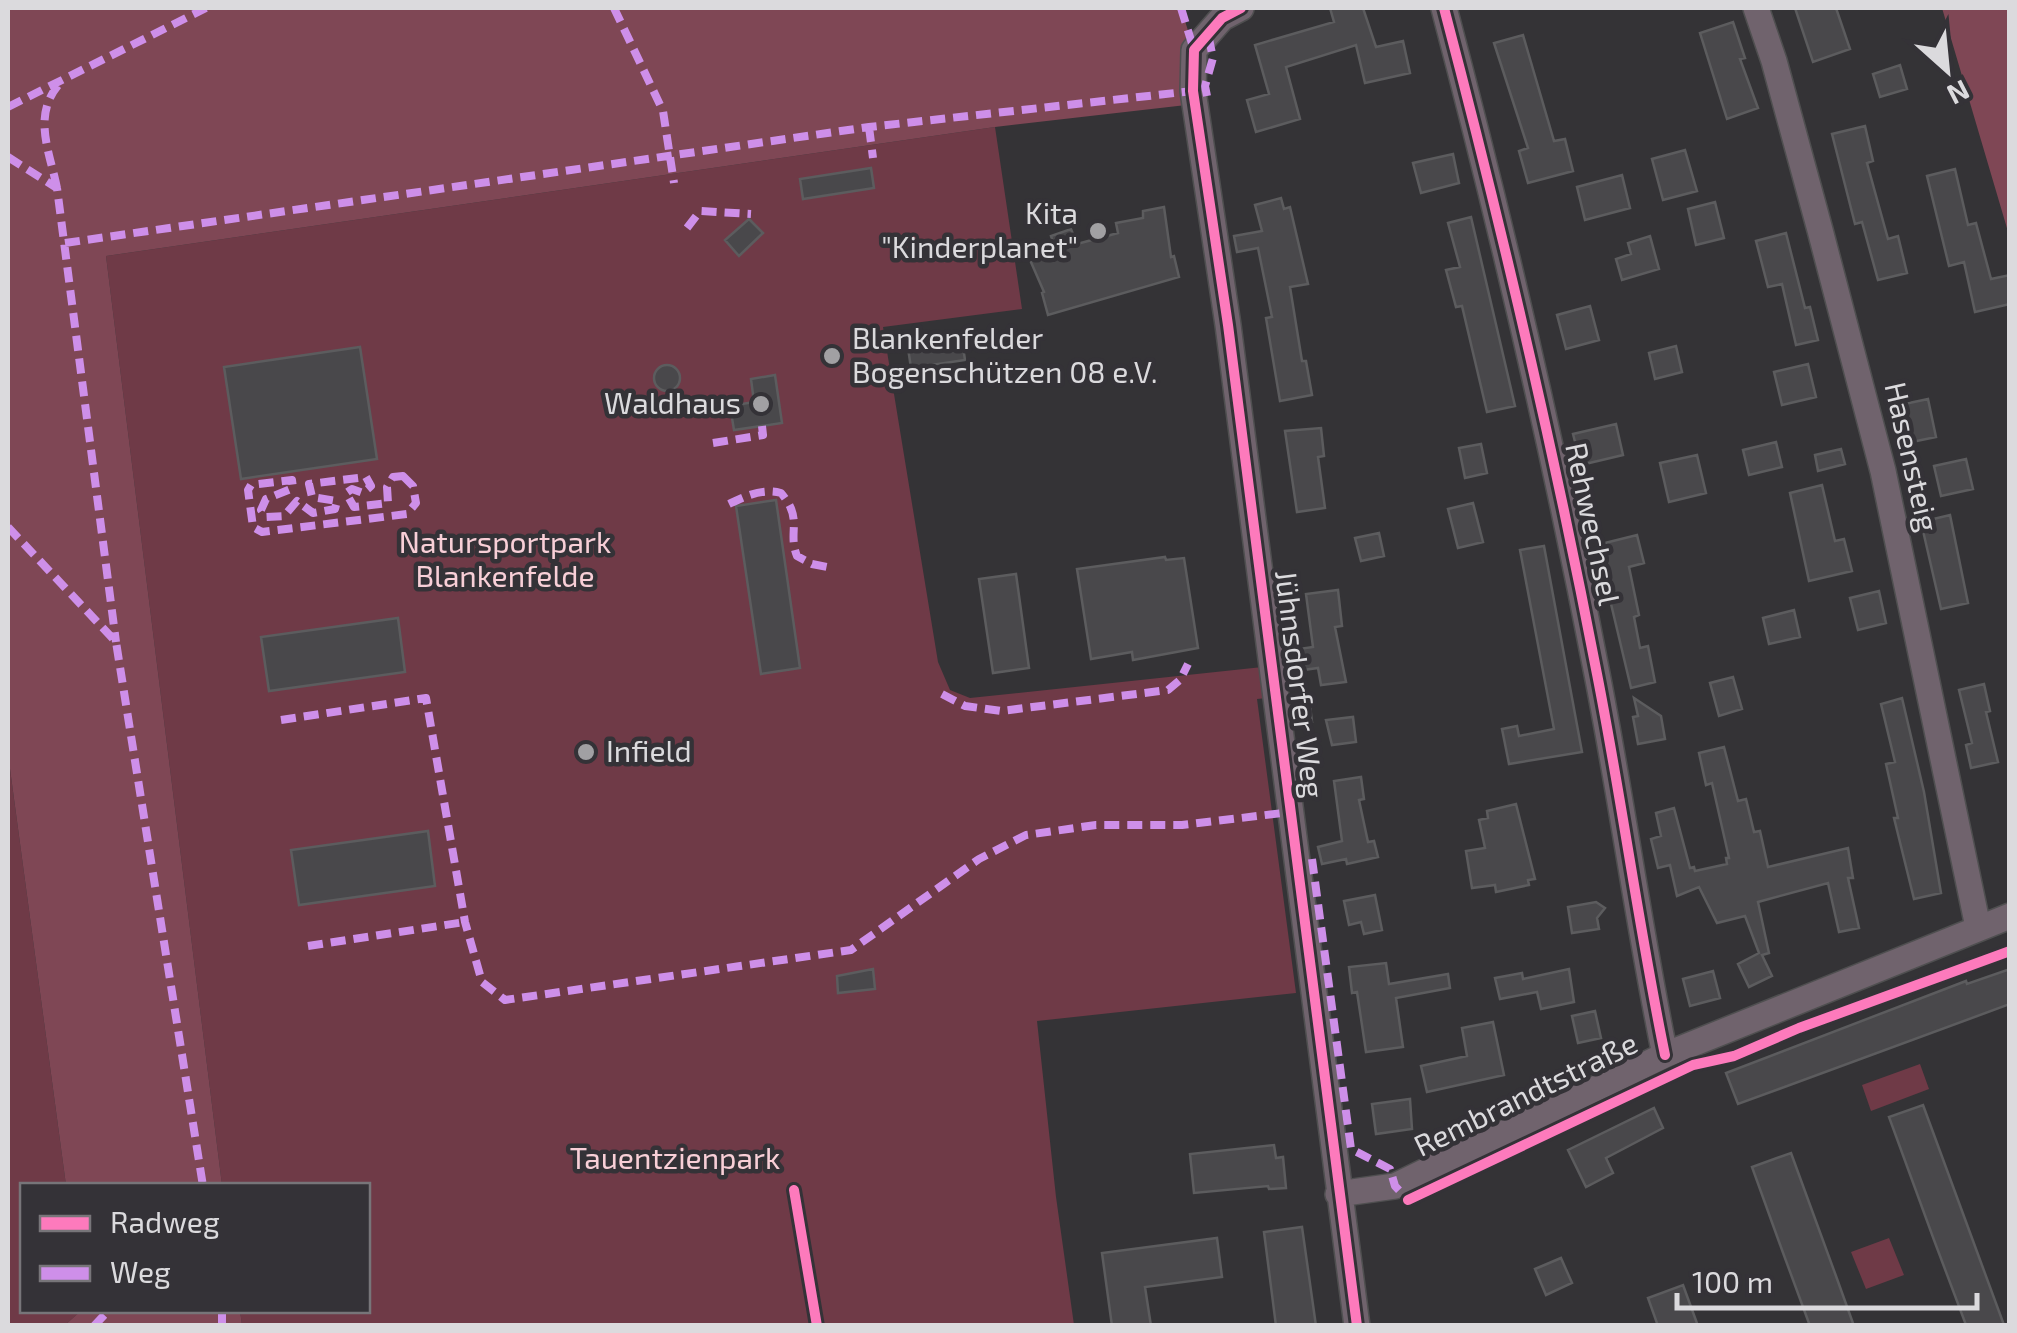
<svg xmlns="http://www.w3.org/2000/svg" width="2017" height="1333" font-family="'Exo 2',sans-serif">
<rect width="100%" height="100%" fill="#343336"/>
<!-- green -->
<path fill="#6f3a47" d="M995 127 1022 309 883 327 938 662 950 690 970 698 1272 666 1276 697 1257 699 1296 993 1037 1021 1056 1197 1074 1325H242L240 1311 368 1310V1186L222 1185 106 256Z
M8 754 66 1185 22 1186V1310L81 1311 65 1325H8Z
M1920 1064 1929 1089 1871 1111 1862 1085Z
M1889 1238 1904 1275 1866 1289 1851 1252Z"/>
<!-- forest -->
<path fill="#7f4755" d="M8 8H1181L1194 50 1195 104 995 127 106 256 222 1185H66L8 754Z
M1942 8H2009V235Z
M82 1310 240 1311 242 1325H65Z"/>
<!-- building -->
<path fill="#49484b" stroke="#5c5c5e" stroke-width="2.5" d="M1330 8H1363L1376 47 1403 41 1410 73 1365 83 1356 45 1286 67 1300 119 1256 132 1247 100 1269 94 1255 45 1334 22Z
M1795 8H1836L1850 49 1813 62Z
M1733 22 1745 58 1740 59 1758 108 1727 119 1700 33Z
M1523 35 1554 141 1565 139 1573 171 1528 183 1519 151 1528 148 1494 43Z
M1900 65 1907 89 1880 97 1873 74Z
M1865 126 1873 161 1867 163 1888 239 1898 236 1907 273 1878 280 1862 222 1855 224 1832 134Z
M1685 150 1697 191 1663 200 1652 159Z
M1453 154 1459 183 1421 193 1413 163Z
M871 168 874 188 803 199 800 179Z
M1955 169 1968 225 1976 223 1991 279 2010 275V304L1975 312 1964 262 1949 266 1927 176Z
M1622 175 1630 208 1585 220 1577 187Z
M1281 198 1284 209 1290 207 1308 284 1290 287 1302 361H1306L1312 395 1280 401 1266 318 1272 317 1258 248 1237 252 1234 236 1262 231 1255 205Z
M1715 202 1724 238 1696 245 1688 209Z
M1164 207 1171 257 1174 256 1179 277 1048 315 1042 293 1044 292 1027 253 1053 242 1051 236 1071 229 1077 244 1118 233 1116 223 1143 218V211Z
M1471 217 1515 406 1487 412 1462 306 1456 307 1446 270 1460 267 1448 223Z
M749 219 763 233 739 256 725 240Z
M1786 233 1805 308 1810 307 1818 340 1796 345 1782 284 1768 287 1756 241Z
M1650 236 1659 269 1622 280 1616 259 1631 254 1628 243Z
M1590 306 1599 340 1566 349 1557 315Z
M962 340 965 360 911 368 908 348Z
M1676 346 1682 372 1655 379 1649 353Z
M360 347 377 459 241 479 224 367Z
M1808 364 1816 397 1782 405 1774 372Z
M654 378a13 13 0 1 1 26 0a13 13 0 1 1-26 0Z
M775 375 782 423 734 430 730 406 754 402 751 379Z
M1928 399 1936 437 1902 444 1895 406Z
M1616 424 1623 455 1581 465 1573 434Z
M1321 428 1324 456 1318 457 1325 508 1297 512 1285 431Z
M1776 442 1782 467 1749 475 1743 450Z
M1481 444 1487 473 1465 478 1459 448Z
M1841 449 1845 464 1818 471 1815 455Z
M1697 455 1706 493 1669 502 1660 463Z
M1966 459 1973 489 1941 496 1934 466Z
M1822 485 1835 541 1844 539 1852 571 1809 581 1790 493Z
M776 500 800 668 761 674 736 506Z
M1473 503 1483 542 1458 548 1448 509Z
M1950 515 1968 603 1941 609 1921 522Z
M1379 533 1384 556 1361 561 1355 538Z
M1637 535 1644 563 1629 567 1639 615 1634 617 1640 648 1648 646 1655 682 1631 688 1597 545Z
M1544 546 1582 752 1509 764 1502 729 1517 726 1519 736 1554 729 1520 550Z
M1165 557 1166 560 1184 558 1198 648 1133 660 1132 652 1091 659 1077 569Z
M1016 574 1029 668 993 673 979 579Z
M1338 590 1342 626 1335 627 1346 682 1321 685 1318 668 1289 672 1286 651 1313 647 1306 594Z
M1879 591 1886 623 1858 630 1850 598Z
M1794 610 1800 637 1769 644 1763 618Z
M398 618 405 672 269 691 261 637Z
M1733 677 1742 709 1719 716 1710 683Z
M1984 684 1990 711 1986 712 1998 762 1971 768 1966 745 1972 743 1959 690Z
M1634 698 1661 716 1665 739 1638 744 1633 717 1638 716Z
M1902 698 1924 792 1941 893 1914 899 1894 818H1898L1886 764 1895 762 1881 704Z
M1310 706 1312 722 1297 724 1295 709Z
M1353 717 1356 742 1332 745 1326 720Z
M1724 747 1738 801 1746 799 1754 832 1760 831 1768 867 1848 848 1853 878H1848L1859 928 1839 932 1828 883 1758 902 1769 953 1762 955 1772 976 1749 987 1738 964 1759 953 1745 916 1717 923 1699 887 1677 896 1670 865 1658 868 1651 839 1661 836 1656 813 1674 808 1690 868 1694 867 1695 871 1727 864 1726 858H1729L1712 783 1706 785 1699 753Z
M1361 777 1364 799 1359 800 1368 842 1374 841 1378 857 1347 864 1346 859 1322 864 1318 847 1342 841 1334 781Z
M1516 804 1535 879 1528 880 1529 885 1496 892 1495 885 1472 888 1466 851 1485 848 1479 820 1488 818 1487 811Z
M428 831 435 886 299 905 291 850Z
M1375 895 1382 930 1364 934 1361 922 1349 925 1344 901Z
M1596 902 1605 908 1597 918 1599 929 1572 933 1568 907Z
M1386 963 1389 984 1448 974 1450 988 1396 998 1403 1047 1366 1052 1357 992 1352 993 1349 967Z
M873 969 875 989 838 993 837 976Z
M1569 969 1574 1002 1541 1009 1537 992 1500 999 1495 978 1522 973 1523 979Z
M2010 969V1004L1738 1104 1726 1073 1966 981 1967 984Z
M1713 971 1720 998 1690 1006 1683 979Z
M1595 1011 1601 1038 1578 1043 1572 1016Z
M1493 1022 1504 1075 1427 1092 1421 1066 1467 1056 1462 1028Z
M1410 1099 1412 1129 1376 1134 1372 1104Z
M1923 1105 1983 1268 2004 1325H1966L1934 1240 1889 1117Z
M1654 1108 1663 1128 1606 1158 1613 1173 1586 1187 1568 1150Z
M1274 1145 1276 1158 1283 1157 1286 1188 1269 1189 1268 1186 1194 1193 1190 1154Z
M1791 1153 1836 1276 1854 1326H1810L1782 1250 1752 1167Z
M1302 1227 1316 1326H1276L1264 1232Z
M1217 1238 1222 1277 1145 1287 1151 1326H1112L1102 1253Z
M1561 1258 1572 1283 1546 1295 1535 1269Z
M1683 1285 1698 1326H1658L1648 1298Z"/>
<g fill="none" stroke-linecap="round" stroke-linejoin="round">
<defs>
<path id="minor" d="M1241 8 1222 18 1194 50 1193 91 1228 325 1357 1326
M1444 8C1502 228 1554 450 1597 674 1622 801 1639 929 1665 1055
M1756 8 1774 61 1820 230 1883 471 1978 927
M1338 1194 1395 1186 1665 1055 2010 916"/>
</defs>
<!-- minor casing -->
<use href="#minor" stroke="#4f4f50" stroke-width="28"/>
<!-- minor -->
<use href="#minor" stroke="#70636d" stroke-width="25"/>
<!-- quiet -->
<path stroke="#ce8fe9" stroke-width="8" stroke-dasharray="15 8" stroke-linecap="butt" d="M614 8 663 111 674 183
M1181 8 1194 50
M1207 96 1205 86 1213 58 1208 34
M8 107 206 8
M869 127 873 158
M8 157 57 188 116 642
M57 188C49 149 31 113 62 81
M687 228 700 211 751 214
M65 243 869 127 1193 91
M713 443 763 435 762 426
M403 476 413 486 416 503 407 514 262 532 253 527 248 490 251 485 292 480 293 488 266 499 261 510 266 517 284 516 297 501 313 513 335 509 337 501 312 497 309 484 366 477 371 486 363 493 352 489 346 493 354 507 388 503 387 487 393 477Z
M729 504C746 496 762 488 781 493 804 520 787 531 797 556L812 564 827 567
M8 527 116 642 203 1186
M942 694 965 706 1001 711 1168 690 1180 680 1188 664
M281 720 426 698 465 922 482 982 505 1000 851 950 979 859 1026 835 1096 825H1182L1291 812
M1312 859 1351 1149 1390 1169 1395 1186 1408 1200 1415 1197
M308 946 465 922
M222 1310V1326
M94 1326 109 1310"/>
<defs>
<path id="cycleway" d="M1241 8 1222 18 1194 50 1193 91 1228 325 1357 1326
M1444 8C1502 228 1554 450 1597 674 1622 801 1639 929 1665 1055
M794 1190 817 1326
M1408 1200 1693 1065 1734 1056 1799 1028 2010 951"/>
</defs>
<!-- cycleway casing -->
<use href="#cycleway" stroke="#343237" stroke-width="16"/>
<!-- cycleway -->
<use href="#cycleway" stroke="#fd7abc" stroke-width="10"/>
</g>
<!-- markers -->
<g fill="#a1a0a3" stroke="#343237" stroke-width="4">
<circle cx="1098" cy="231" r="10"/>
<circle cx="832" cy="356" r="10"/>
<circle cx="761" cy="404" r="10"/>
<circle cx="586" cy="752" r="10"/>
</g>
<g text-anchor="middle" stroke-width="9" stroke-linejoin="round" paint-order="stroke">
<!-- poi labels -->
<g font-size="30" fill="#dbdadd" stroke="#343237" text-anchor="end">
<text x="1078" y="224">Kita<tspan x="1078" dy="34">"Kinderplanet"</tspan></text>
<text x="852" y="349" text-anchor="start">Blankenfelder<tspan x="852" dy="34">Bogenschützen 08 e.V.</tspan></text>
<text x="741" y="414">Waldhaus</text>
<text x="606" y="762" text-anchor="start">Infield</text>
</g>
<!-- street labels -->
<g font-size="30" fill="#dbdadd" stroke="#343237">
<text transform="translate(1911 457) rotate(77)" y="10">Hasensteig</text>
<text transform="translate(1592 524) rotate(78)" y="10">Rehwechsel</text>
<text transform="translate(1299 684) rotate(83)" y="10">Jühnsdorfer Weg</text>
<text transform="translate(1526 1095) rotate(-26)" y="10">Rembrandtstraße</text>
</g>
<!-- park labels -->
<g font-size="30" fill="#f8cfd7" stroke="#343237">
<text x="505" y="553">Natursportpark<tspan x="505" dy="34">Blankenfelde</tspan></text>
<text x="675" y="1169">Tauentzienpark</text>
</g>
</g>
<!-- border -->
<rect width="2017" height="1333" fill="none" stroke="#dbdadd" stroke-width="20"/>
<!-- legend -->
<rect x="20" y="1183" width="350" height="130" fill="#343237" stroke="#777579" stroke-width="2.5"/>
<rect x="40" y="1216" width="50" height="15" fill="#fd7abc" stroke="#777579" stroke-width="2.5"/>
<text x="110" y="1233" font-size="30" fill="#dbdadd">Radweg</text>
<rect x="40" y="1266" width="50" height="15" fill="#ce8fe9" stroke="#777579" stroke-width="2.5"/>
<text x="110" y="1283" font-size="30" fill="#dbdadd">Weg</text>
<!-- north arrow -->
<g transform="translate(1947 70) rotate(153)" stroke="#343237" stroke-width="8" paint-order="stroke">
<path d="M0-8L18 38L0 25L-18 38Z" fill="#dbdadd"/>
<text y="-15" font-size="28" font-weight="bold" text-anchor="middle" fill="#dbdadd">N</text>
</g>
<!-- scale -->
<path d="M1677 1293v15h300v-15" fill="none" stroke="#dbdadd" stroke-width="5"/>
<text x="1692" y="1293" font-size="30" fill="#dbdadd" stroke="#343237" stroke-width="8" paint-order="stroke">100 m</text>
</svg>
